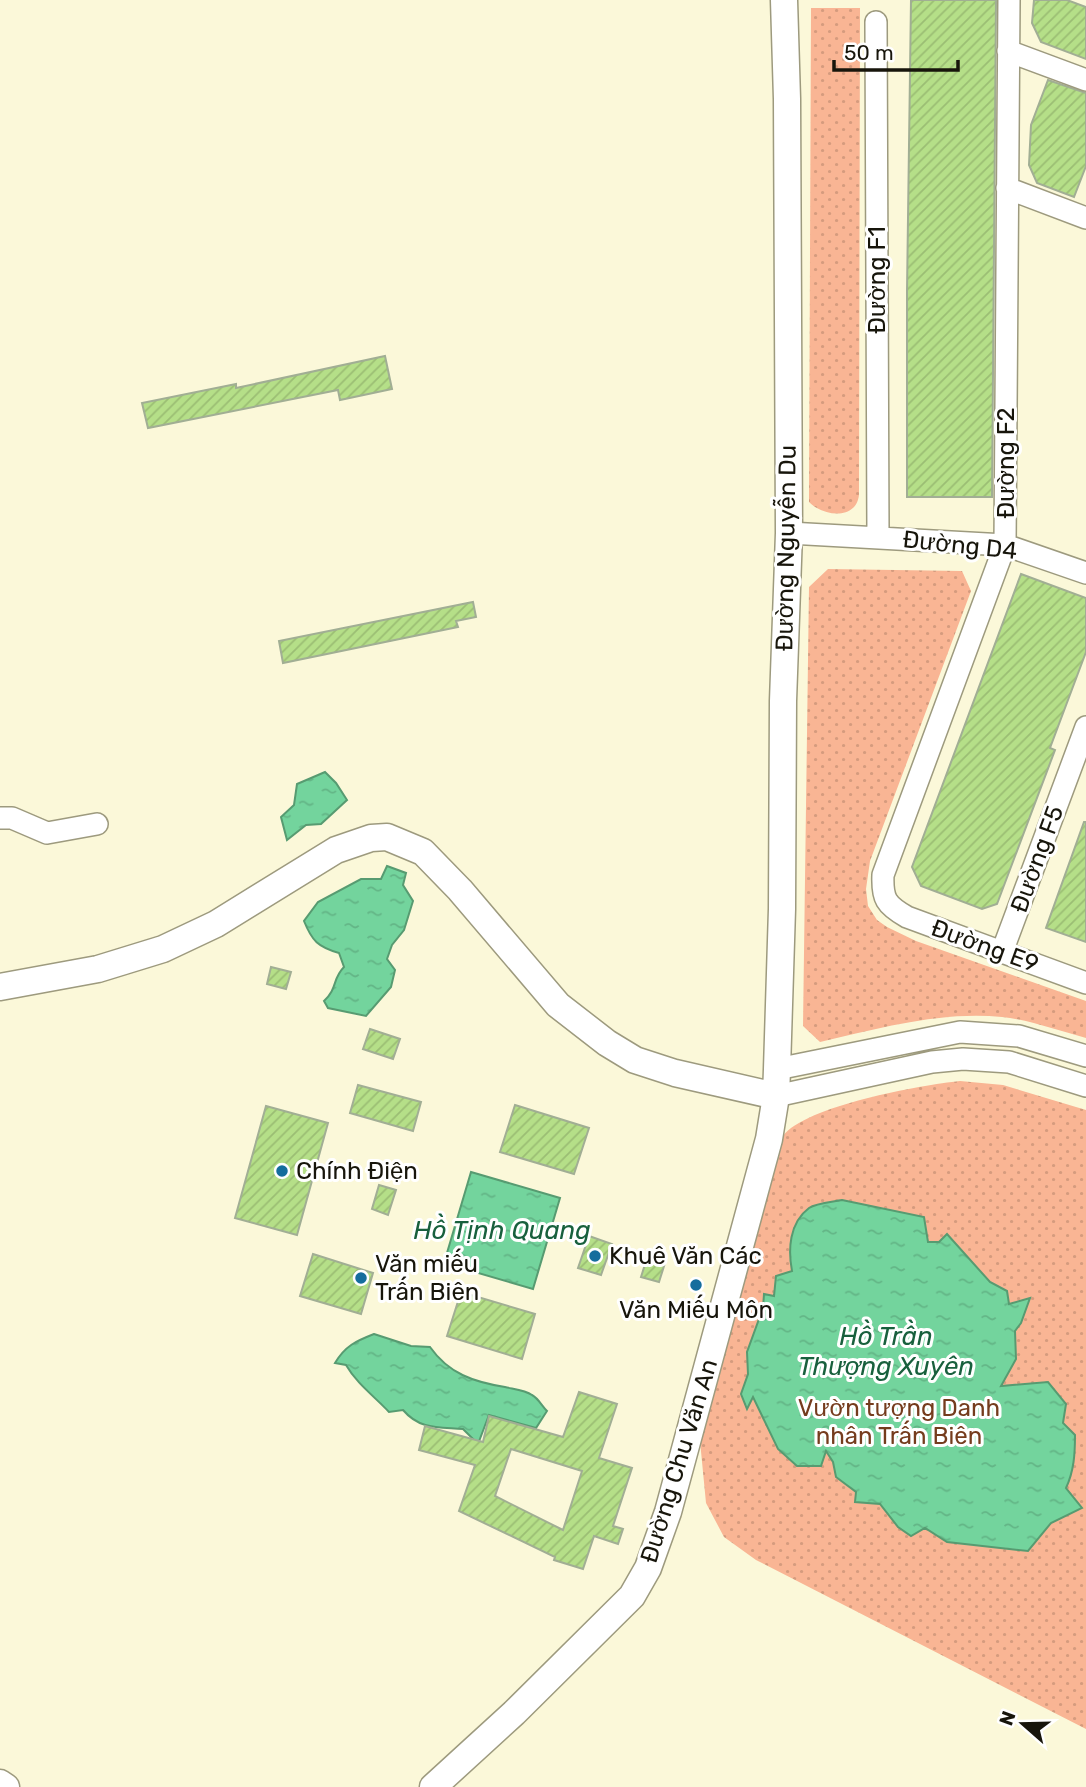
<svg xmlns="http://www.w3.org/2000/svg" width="1086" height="1787" font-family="Rubik,sans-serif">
<defs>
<pattern id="park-dots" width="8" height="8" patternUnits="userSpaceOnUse" patternTransform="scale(1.75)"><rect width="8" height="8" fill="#f9b594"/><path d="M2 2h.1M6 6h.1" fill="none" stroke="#d59b7e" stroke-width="1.8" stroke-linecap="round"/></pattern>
<pattern id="water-ripples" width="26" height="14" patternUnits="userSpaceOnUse" patternTransform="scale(1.75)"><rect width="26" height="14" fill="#73d49d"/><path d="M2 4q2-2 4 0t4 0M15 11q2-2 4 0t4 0" fill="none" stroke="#63b586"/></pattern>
<pattern id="building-hatch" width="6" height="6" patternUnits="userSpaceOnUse" patternTransform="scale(1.75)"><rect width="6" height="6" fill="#b5df88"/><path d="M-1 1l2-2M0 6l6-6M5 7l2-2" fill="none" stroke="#9bbe74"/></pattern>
</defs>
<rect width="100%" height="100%" fill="#fbf8d9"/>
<!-- park -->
<path fill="url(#park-dots)" d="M811 8H860L859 495C856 521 822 516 809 502Z
M828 569 962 571 971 591 870 861 866 889 868 906 877 920 887 927 916 941 1086 1001V1038C1059 1031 1030 1020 1002 1017 941 1011 880 1028 820 1042L803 1026 809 587Z
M960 1081 1003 1085 1086 1110V1729L756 1560 724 1537 706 1503 700 1441 783 1136C805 1106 921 1085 960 1081Z"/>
<!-- water -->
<path fill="url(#water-ripples)" stroke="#579b71" stroke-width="2" d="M325 772 336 783 347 800 321 824 306 825 287 840 281 817 294 805 297 784Z
M387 866 406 873 403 885 413 901 404 930 392 945 387 959 395 970 391 987 366 1016 328 1008 324 1001C338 988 332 979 344 967L339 953C318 947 312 941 304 921L318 902 361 879H381Z
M471 1172 560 1198 533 1289 444 1263Z
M842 1200 924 1217 928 1242H939L947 1234 990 1282 1007 1291 1009 1304 1030 1298 1021 1323 1015 1331 1016 1359 1001 1386 1048 1382 1066 1404 1063 1423 1075 1435C1075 1454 1074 1471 1066 1488L1082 1508 1051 1523 1028 1551 947 1542 925 1528 911 1536 898 1527 880 1504 855 1502 856 1492 836 1477 833 1462 826 1451 821 1466H797L778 1449 753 1397 747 1409 741 1394 748 1374 747 1352 763 1308 764 1294 774 1296 776 1276 792 1271C788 1250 789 1223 809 1208 816 1203 832 1202 842 1200Z
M374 1334 411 1346 430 1347C449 1374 474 1382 505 1387 513 1389 525 1390 532 1395 538 1398 542 1406 547 1411L536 1428 489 1415 478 1444 463 1429C439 1427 420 1430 403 1410L389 1412C374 1396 357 1384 346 1365L335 1363C345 1346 356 1341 374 1334Z"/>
<!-- building -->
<path fill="url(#building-hatch)" stroke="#a1ae94" stroke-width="2" fill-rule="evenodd" d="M911 0H996L992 497H907V292Z
M1034 0H1067L1086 7V59L1041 42 1032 23Z
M1048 80 1086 93V166L1074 197 1037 183 1029 165 1031 125Z
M385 356 392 389 340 400 338 390 148 428 142 403 236 384V388Z
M1021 574 1086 598V652L1050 748 1055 750 997 904 982 909 921 886 912 867Z
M473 602 476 617 456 621 458 627 283 663 279 641Z
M1084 822H1086V942L1046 928Z
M271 967 291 972 286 989 267 984Z
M370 1029 400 1039 393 1059 363 1049Z
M358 1085 421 1102 413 1131 350 1113Z
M515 1105 589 1128 574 1174 500 1152Z
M266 1106 328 1123 297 1235 235 1218Z
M379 1185 396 1190 388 1215 372 1209Z
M589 1236 612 1244 601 1275 578 1268Z
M313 1254 373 1273 361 1314 300 1296Z
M647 1258 665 1263 659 1282 641 1277Z
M461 1292 535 1314 522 1359 447 1336Z
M579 1392 617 1404 599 1458 632 1468 613 1526 623 1529 618 1544 594 1536 583 1569 554 1560 555 1557 459 1511 475 1465 419 1450 425 1426 483 1442 489 1416 563 1437ZM511 1449 582 1471 563 1530 495 1496Z"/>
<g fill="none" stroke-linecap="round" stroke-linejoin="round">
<defs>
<path id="minor" d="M1009 0 1005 545 883 875C882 899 886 905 907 917L1086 983
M876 22 878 537
M1008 51 1086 80
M1007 188 1086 218
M789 533 1005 545 1086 573
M0 818H12L47 833 97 824
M1002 952 1086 727
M777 1069 960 1032 1019 1036 1086 1056
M776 1096 932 1062 963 1059 1009 1062 1086 1086"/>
<path id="major" d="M0 987 98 969 163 949 216 924 336 850 371 838 387 837 423 852 460 890 558 1005 607 1043 635 1060 675 1073 776 1096
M0 1783 6 1787
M433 1787 514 1713 632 1596 648 1568 668 1512 769 1139 776 1096 777 1069 782 909 783 701 789 533 787 99 784 0"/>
</defs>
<!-- minor casing -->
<use href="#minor" stroke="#9d9a7e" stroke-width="24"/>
<!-- major casing -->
<use href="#major" stroke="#9d9a7e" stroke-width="29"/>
<!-- minor -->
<use href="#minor" stroke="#fff" stroke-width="21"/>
<!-- major -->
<use href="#major" stroke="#fff" stroke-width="26"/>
</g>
<!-- markers -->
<g fill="#156d9d" stroke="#fff" stroke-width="2.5">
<circle cx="282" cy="1171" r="7"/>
<circle cx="595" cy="1256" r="7"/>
<circle cx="361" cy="1278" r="7"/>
<circle cx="696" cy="1285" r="7"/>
</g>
<g text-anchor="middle" stroke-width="6" stroke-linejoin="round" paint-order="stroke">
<!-- street labels -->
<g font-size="24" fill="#17150b" stroke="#fff">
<text transform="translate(877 280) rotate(-90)" y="8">Đường F1</text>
<text transform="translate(1006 463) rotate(-90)" y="8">Đường F2</text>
<text transform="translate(960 545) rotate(6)" y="8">Đường D4</text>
<text transform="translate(786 548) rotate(-89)" y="8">Đường Nguyễn Du</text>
<text transform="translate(1037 859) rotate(-70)" y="8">Đường F5</text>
<text transform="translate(985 946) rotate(20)" y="8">Đường E9</text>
<text transform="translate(679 1461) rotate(-73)" y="8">Đường Chu Văn An</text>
</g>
<!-- poi labels -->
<g font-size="24" fill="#17150b" stroke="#fff" text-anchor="start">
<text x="296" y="1179">Chính Điện</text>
<text x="609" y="1264">Khuê Văn Các</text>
<text x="375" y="1272">Văn miếu<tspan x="375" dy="28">Trấn Biên</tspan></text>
<text x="696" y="1318" text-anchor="middle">Văn Miếu Môn</text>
</g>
<!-- park labels -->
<g font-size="24" fill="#753c1d" stroke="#fff">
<text x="899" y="1416">Vườn tượng Danh<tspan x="899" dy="28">nhân Trấn Biên</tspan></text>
</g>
<!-- water labels -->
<g font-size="26" font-style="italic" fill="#18603d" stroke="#fff">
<text x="502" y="1239">Hồ Tịnh Quang</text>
<text x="886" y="1345">Hồ Trần<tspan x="886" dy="30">Thượng Xuyên</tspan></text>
</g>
</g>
<!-- north arrow -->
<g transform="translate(1023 1724) rotate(290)" stroke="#ffffff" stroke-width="5" paint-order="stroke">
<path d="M0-5L12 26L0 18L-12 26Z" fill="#17150b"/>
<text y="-10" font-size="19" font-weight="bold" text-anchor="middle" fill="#17150b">N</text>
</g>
<!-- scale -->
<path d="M834 60v10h124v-10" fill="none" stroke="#17150b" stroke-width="3.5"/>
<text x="844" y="60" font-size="21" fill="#17150b" stroke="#ffffff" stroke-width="5" paint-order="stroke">50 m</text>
</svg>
